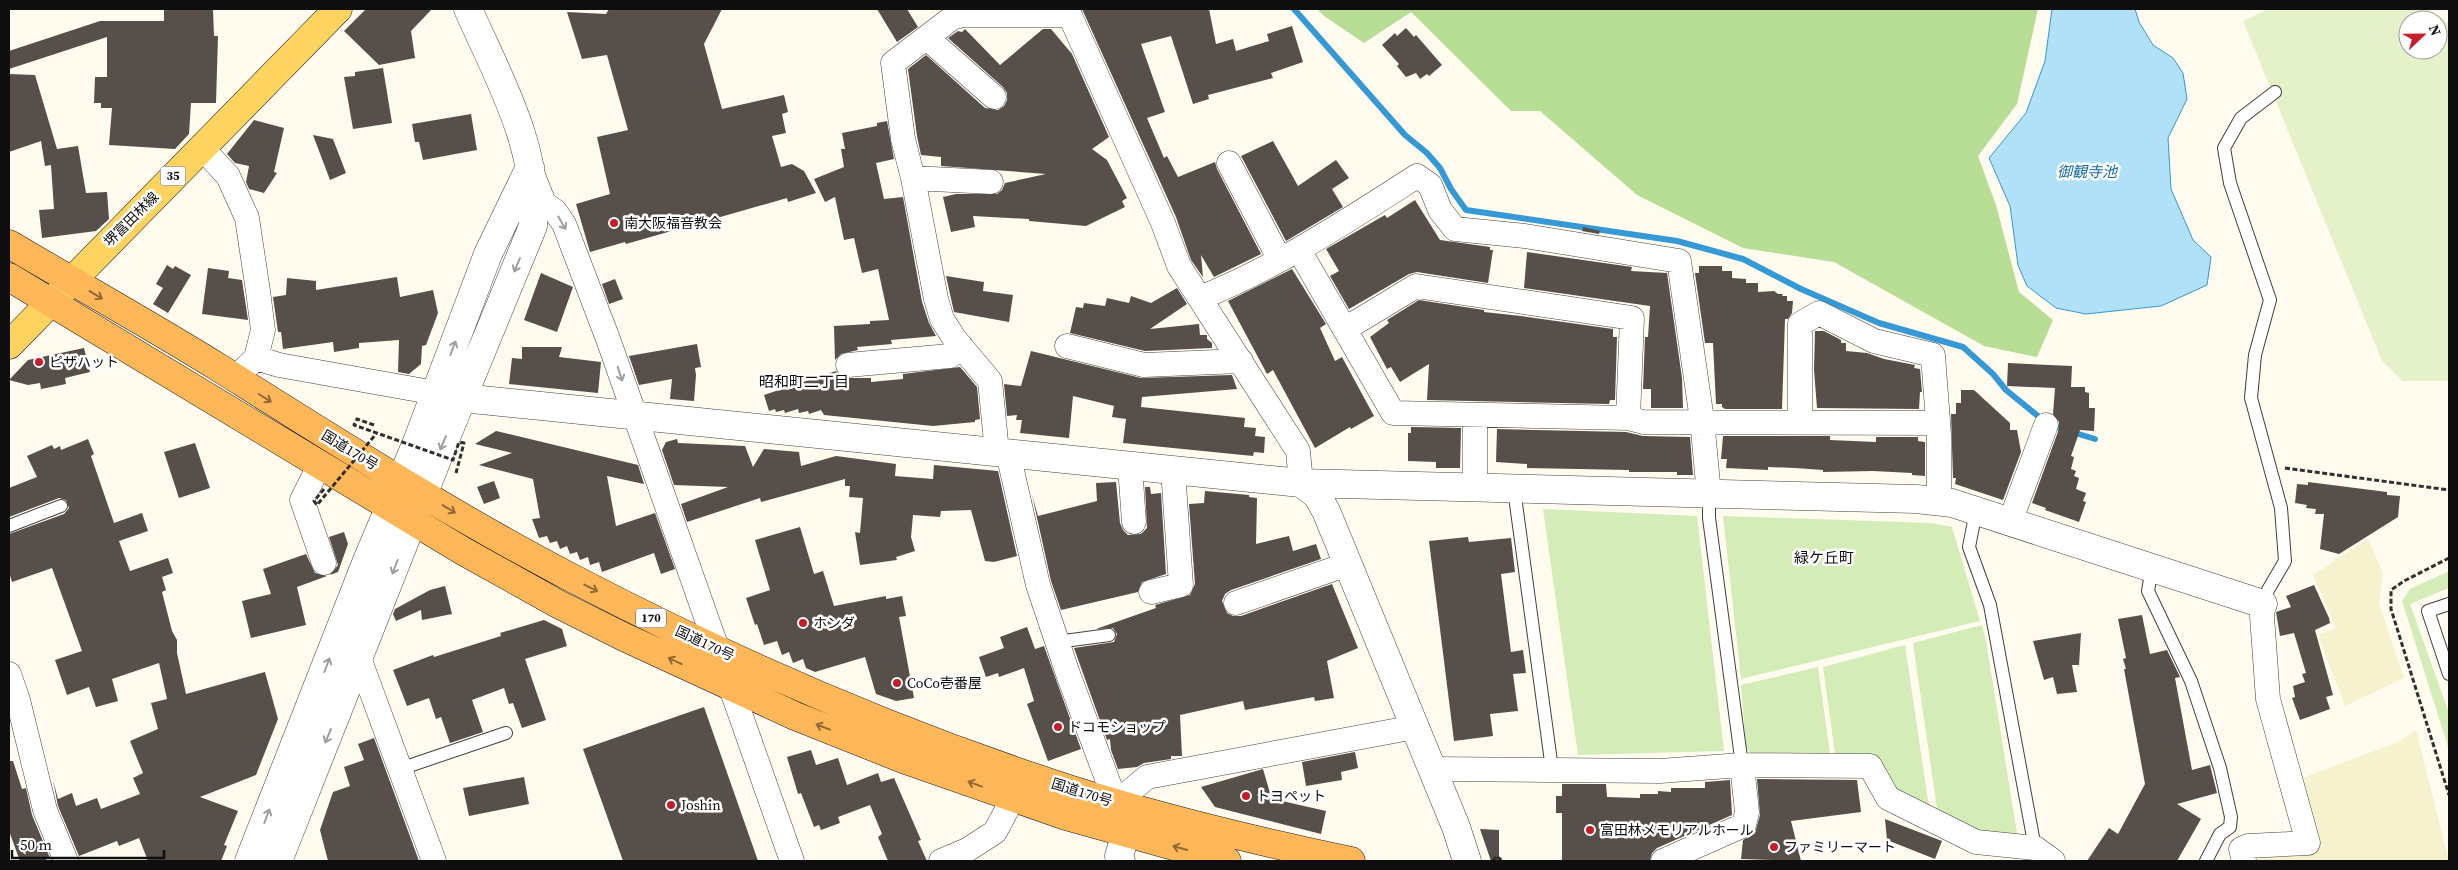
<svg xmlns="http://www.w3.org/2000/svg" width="2458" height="870" font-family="'Source Serif 4','Noto Sans JP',serif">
<rect width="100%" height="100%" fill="#fffbef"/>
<!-- farmland -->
<path fill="#f7f2ce" d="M2368 539 2383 573 2379 603 2404 678 2345 706 2318 635 2336 628 2313 575Z
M2416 730 2449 861H2253L2251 856 2318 847 2300 779 2398 742Z"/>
<!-- green -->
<path fill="#d4ecb7" d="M1543 509 1697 516 1724 751 1578 755Z
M1723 516 1930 523 1952 527 1980 621 1741 679Z
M2449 571V588L2410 604 2449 713V750L2402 601 2410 589Z
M1982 625 1986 641 2017 833H1988L1938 816 1913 643Z
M1905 645 1930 814 1898 800 1875 757 1835 754 1823 667Z
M1818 667 1830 753 1752 754 1746 748 1741 685Z"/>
<!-- forest -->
<path fill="#b8dd95" d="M1317 9H2038L2017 104 1978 156 1996 205 2019 292 2053 320 2037 357 1984 346 1834 262 1743 248 1637 195 1540 111H1511L1411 12 1364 43 1324 16Z"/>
<!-- pitch -->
<path fill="#e5f2c9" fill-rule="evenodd" d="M2268 9H2429L2449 23V381H2403L2382 361 2243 21ZM2408 20H2438V50H2408Z"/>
<!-- water -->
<path fill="#b1e1f9" stroke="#3499d4" d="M2052 9H2135L2139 22 2153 45 2173 58 2183 73 2187 99 2168 138 2171 189 2193 240 2211 257 2207 285 2161 306 2086 314 2056 308 2027 286 2018 265 2010 206 1989 158 2026 113 2045 61Z"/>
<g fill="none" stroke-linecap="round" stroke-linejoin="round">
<!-- stream -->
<path stroke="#3499d4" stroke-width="6" d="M1294 9 1405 135 1427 153 1440 168 1451 189 1466 210 1677 241 1743 259 1801 289 1879 323 1963 347 1993 374 2006 390 2049 425 2095 439"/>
</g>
<!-- building -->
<path fill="#574f4a" d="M164 9H213L214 36H218L216 103H191L189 134 175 149 109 145 112 108H101V103H94L95 77H107V37L9 69V51L100 21H164Z
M366 9H432L411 31 415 58 379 65 344 31Z
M609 9H722L704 44 722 109 784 95 788 112 782 114 786 133 772 136 781 167 792 164 804 171 816 193 788 202 787 198 626 244 625 242 590 252 576 204 610 194 597 137 628 130 607 55 582 59 567 12 606 14Z
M877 9H907L918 27 897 42Z
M1082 9H1209L1216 44 1233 39 1236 51 1269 41 1267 34 1292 26 1303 62 1271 73 1273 78 1208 95 1209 99 1193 104 1171 36 1141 44 1165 112 1147 118 1164 158 1167 156 1178 177 1215 162 1217 169 1261 254 1214 277 1201 255 1203 277 1191 260 1176 217Z
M1406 28 1414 37 1416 35 1442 65 1429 76 1427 74 1420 79 1416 73 1406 77 1397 66 1399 64 1382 45 1395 33 1397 36Z
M965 29 1000 65 1043 29H1051L1072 54 1109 137 1092 149 1107 160 1127 198 1122 201 1125 207 1086 226 1029 221V219L973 216 975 227 951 232 943 197 956 194H997L1002 190 1005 183 1046 174 941 166V157L921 155 917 136 908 69 926 55 985 108 998 110 1004 106 1007 100V93L1003 87 948 38 958 31 962 32Z
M383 68 392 123 353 129 344 77 355 76V72Z
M9 74 35 75 57 149 78 146 86 193 107 192 109 219 96 231 42 238 39 210 54 209 51 165 45 166 41 141 9 152Z
M471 114 477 150 423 160 419 142H415L412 124Z
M254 120 284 128 274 172 277 173 264 193 249 189 246 182 249 166 235 163 227 154Z
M887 121 894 159 876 163 884 199 903 197 922 302 929 323 936 336 891 340 892 344 857 347 858 350 841 354 835 360 834 326 870 324V321L889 320 878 269 862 273 854 238 844 240 835 197 825 202 814 179 844 167 841 149H845L842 133 877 126V123Z
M313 135 333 139 346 173 330 180Z
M1273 141 1298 186 1336 160 1349 178 1332 189 1343 207 1286 241 1241 156Z
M1415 200 1440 240 1490 247V250H1493L1488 283 1417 272 1409 274 1349 309 1330 276 1339 271 1326 249 1385 215 1387 218Z
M1583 227 1600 231 1599 234 1582 231Z
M1527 252 1632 267 1631 271 1667 273 1682 378 1683 408H1651V389H1643L1645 337H1648L1650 306 1524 288Z
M167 265 173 269 175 266 191 275 168 313 153 304 163 288 156 284Z
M1699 266H1722V271H1732V278L1746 279V283H1758V292L1774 291 1778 294H1783L1782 296H1787V301H1793L1792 313 1788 319H1785L1782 409H1725L1722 407V404H1716L1713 343H1705L1695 273H1699Z
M208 268 229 271 228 278 242 280 248 320 202 314Z
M1292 269 1326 324 1320 328 1335 361 1342 357 1374 416 1351 429 1350 427 1315 448 1273 370 1267 374 1228 301Z
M541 273 573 287 557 332 524 320Z
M946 276 984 282 983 291 1013 295 1009 322 954 312Z
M397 277 400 297 433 290 438 313 426 345 422 346 421 364 409 374 398 372 399 340 359 343V348L334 352 333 342 283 349 281 332H278L273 297 286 295 287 278 316 281V290Z
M615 279 623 299 609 304 602 284Z
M1177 288 1187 304 1150 329 1199 324 1200 335H1207V339L1212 343V348L1145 351 1070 333 1076 307 1083 308 1084 303 1105 306 1107 298 1129 303 1131 296 1151 303Z
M1419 300 1484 310V312L1521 316 1613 329V337H1617L1615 400H1610L1609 404 1427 400 1429 364 1400 382 1391 367 1387 369 1370 337 1389 323 1387 320Z
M1815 331H1824L1841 340V343H1846V351L1867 353 1884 359 1915 365 1914 368 1920 369 1922 392H1920L1919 409 1817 408 1814 370Z
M697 344 701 367 695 368 696 375 694 401 670 399 672 379 639 385 629 356Z
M522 347H562L559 357 601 362 598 393 509 384 512 358 522 359Z
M84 348 90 372 65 378 66 384 41 389 40 383 28 385 9 380 28 360Z
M1031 351 1141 378 1232 375 1237 389 1142 397 1141 407 1245 418 1244 427 1256 428 1255 436 1265 437 1264 453 1254 452 1253 456 1123 443 1126 419 1112 417 1114 406 1073 396 1069 438 1020 433 1022 420H1016L1017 415 1007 416 1004 384 1021 386Z
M2008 363 2072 366 2071 387H2085V392L2089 393V408H2095L2094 431 2080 430 2071 456 2074 457 2071 469 2076 471 2074 476 2079 478 2076 489 2086 493 2083 501 2086 502 2079 522 2045 510 2046 508 2032 503 2059 429V422L2053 414 2055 388 2007 386Z
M960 367 977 387 980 419 975 420V422L933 426 824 415 821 410 809 414 808 411 799 413 798 409 785 413 784 410 776 412 775 409 769 411 764 395 836 371 843 378H871V382L903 379V374Z
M1961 390H1974L2010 423V430H2017L2021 452 2003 500 1955 484 1956 478H1953L1951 414H1956V403H1961Z
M1411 427 1461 428 1460 468H1436V462L1408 461V433H1411Z
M1497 429 1626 432 1643 436 1690 437 1693 475H1677V472H1629V470L1527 468V464L1496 462Z
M496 431 638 465 644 484 607 476 616 526 655 513 675 569 661 574 654 553 602 572 599 562 590 565 588 557 580 560 577 552 570 554 567 546 560 549 557 541 550 543 547 536 539 538 532 519 540 518 533 479 479 465 512 453 475 444Z
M1723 436H1830V440L1876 442V437H1918V441L1925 442V476L1912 475V473L1873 471 1823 472V470L1795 468 1768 467V470L1726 468 1727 459H1721Z
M88 439 94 454 91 456 114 523 142 513 148 531 119 541 130 571 168 558 173 573 162 577 166 590 162 592 172 631 177 640V653L186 694 265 672 278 719 256 775 200 797 238 811 224 845 227 846 221 861H148L139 838 119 846 117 841 79 856 58 806 53 780 58 799 72 793 76 806 97 798 101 809 140 794 133 778 143 773 130 741 158 729 151 703 167 699 159 663 112 679 118 701 96 707 89 687 67 695 55 660 82 651 52 568 12 582 9 572V534L64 514 69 508 66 500 59 498 9 517V488L37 477 27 456 52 445 54 449 60 446 61 450Z
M677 439 678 443 745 446 753 467 764 449 799 452 801 466 836 456 896 464 895 476 933 479 934 465 998 471 1017 556 994 562 985 561 971 510 941 511 940 517 913 515 911 537 915 551 896 557 897 560 860 565 855 532 860 533 863 498 849 497 850 486H845V479L761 502 760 498 687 522 681 504 728 487 674 485 662 450 666 442Z
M195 443 210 488 179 498 164 452Z
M494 481 500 498 484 504 477 487Z
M1116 482 1120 523 1123 530 1128 535 1141 534 1147 528 1145 487H1150L1151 494 1161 493 1166 574 1142 582 1138 592 1061 610 1051 581 1032 495 1038 516 1097 501 1096 483Z
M2308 482 2387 492V495L2400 496 2398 517 2339 554 2320 549 2324 514H2315L2316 509 2306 508 2307 505 2295 503 2297 484 2308 485Z
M1205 491 1249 495V497L1257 498 1256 544 1289 536 1293 551 1316 544 1321 559 1231 590 1225 594 1222 601 1227 613 1233 616H1241L1332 584 1358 648 1327 661 1334 698 1315 701 1314 697 1245 710 1243 701 1180 715 1182 756H1171V759L1144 763 1137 767 1118 769 1111 750 1110 739 1107 740 1074 648 1114 642 1117 634 1113 628 1096 629 1156 608 1155 605 1190 595 1195 584 1189 504 1204 503Z
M800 527 814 574 823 571 834 606 886 596V599L902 596 906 616 899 617 914 698 896 701 876 694 865 657 815 672 806 668 803 659 793 663 789 652 782 655 777 641 764 645 757 624 755 625 746 598 770 590 755 540Z
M344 532 348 544 338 572 330 575 338 565 329 537Z
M1468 537 1469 542 1511 538 1515 572 1501 574 1511 652 1523 650 1526 673 1513 674 1518 711 1490 714 1493 736 1454 741 1429 541Z
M306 554 315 573 327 576 297 587 306 625 251 638 242 601 271 594 263 569Z
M2314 585 2329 618 2330 623 2315 630 2333 695 2326 697 2330 709 2300 720 2292 698 2295 697 2293 686 2305 682 2302 674 2306 673 2294 633 2280 636 2276 612 2291 607 2286 596Z
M445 586 452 614 422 620 421 610 396 621 393 614 395 609 430 590Z
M2142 615 2150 654 2167 650 2180 677 2175 678 2192 770 2210 765 2217 793 2177 804 2201 819 2177 861H2087L2109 828 2118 834 2145 784 2124 669H2126L2123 659 2126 658 2118 619Z
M544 620 562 629 567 646 525 659 546 720 522 728 513 703 509 704 504 688 472 700 483 732 450 743 441 717 436 719 429 698 407 706 393 670 433 655 434 657 501 636 500 633Z
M1027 627 1035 649 1044 646 1081 749 1048 761 1027 704 1034 701 1024 668 999 677 998 673 986 677 979 657 1004 648 1000 637Z
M2081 633 2079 665H2072L2077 692 2057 694 2053 677 2044 680 2033 641Z
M704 707 758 861H623L583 749Z
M374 738 419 861H328L320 830 333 792 350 786 344 767 364 760 358 744Z
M811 750 816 765 838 758 847 785 878 773 881 782 894 778 921 840 918 841 927 861H888L878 837 882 834 870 805 838 817 840 823 821 830 819 825 814 827 801 793 798 794 787 757Z
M1355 752 1358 768 1341 772 1342 780 1306 786 1302 762Z
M9 761H13L22 789 26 788 32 815 50 858 42 861H20L9 831Z
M1263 769 1270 793 1256 795 1326 811 1321 834 1215 807 1201 787Z
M524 777 529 804 469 816 463 788Z
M1757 779 1857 780 1861 812 1791 821 1801 861 1741 859 1743 840 1755 833 1760 815Z
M1730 780 1732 815 1657 848 1652 853 1650 861H1562V813H1556V796H1562V784H1606L1607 797 1640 798V794H1658V791L1671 792V788H1705V782Z
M1885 819 1942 841 1935 859 1887 840Z
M1480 829 1499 830V861H1491Z"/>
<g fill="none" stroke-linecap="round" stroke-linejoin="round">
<defs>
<path id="service" d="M1514 489 1552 769
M1709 494V518L1742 765
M1976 511 1969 547 1990 605 2035 848
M9 526 61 506
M2152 568 2148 591 2191 681 2220 768 2231 817 2230 827 2220 834 2206 861
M2263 604 2268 590 2285 561 2281 508 2251 398 2255 355 2270 300 2230 183 2224 148 2241 118 2275 92
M2449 604 2428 611 2449 674
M1057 642 1109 635
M400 769 506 733"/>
<path id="minor" d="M1067 9 1163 223 1179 266 1298 451 1301 483
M927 38 994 97
M201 147 228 176 247 218 258 291 263 330 256 358 235 378
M1229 163 1280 260
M534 178 544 203 555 211 564 224 608 339 792 861
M913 178 991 182
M1299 250 1393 413 1628 418 1643 422 1938 423
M1200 298C1277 267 1347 221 1417 176L1430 185 1440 210 1455 229 1525 236 1679 261 1702 420 1709 494
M1345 329 1416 286 1632 318 1628 418
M1067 346 1144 365 1241 361
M256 358 279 365 436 393
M848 365 950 356 961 346
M1475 415V488
M1800 421V324L1819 313 1874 341 1933 355 1939 435V502
M997 452 990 381 954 338 942 319 936 299 913 178 903 139 893 63 952 18 963 15H1070
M1008 453 1038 585 1068 674 1116 803 1147 777 1415 727
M319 466 302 500 324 563
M1130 466 1134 522
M2010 522 2046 425
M1151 592 1181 585 1173 470
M1236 603 1348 564
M359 658 434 861
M9 674 18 700 45 810 66 861
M1432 769 1660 771 1742 765 1870 766 1888 798 1976 842 2035 848 2053 861
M941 861 967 850 995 832 1013 798
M1663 861 1744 825 1747 812 1742 765
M2244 861 2241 849 2248 846 2308 843 2268 699 2262 616 2263 604"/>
<path id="tertiary" d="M462 398 1301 483 1916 499 1952 503 2263 604
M1301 483 1317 495 1326 511 1456 827 1467 861
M249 861 366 563 417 442 488 254 530 167
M278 861 440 452 533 226C540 149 498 77 468 9
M1121 861 1119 856 1126 833"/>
<path id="primary" d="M9 345 338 9"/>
<path id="trunk" d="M9 244C80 286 152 326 221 369 337 442 453 516 574 579 733 662 899 734 1069 789 1161 818 1256 841 1351 861
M9 277 463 551 558 604 624 637 795 716 903 759 1066 816 1227 861"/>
</defs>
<!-- service casing -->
<use href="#service" stroke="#414141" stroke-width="14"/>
<!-- minor casing -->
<use href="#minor" stroke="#414141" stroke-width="25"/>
<!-- tertiary casing -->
<use href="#tertiary" stroke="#414141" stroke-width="29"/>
<!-- primary casing -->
<use href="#primary" stroke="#1f1f1f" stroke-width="29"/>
<!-- trunk casing -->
<use href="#trunk" stroke="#1f1f1f" stroke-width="29"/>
<!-- path -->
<path stroke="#303030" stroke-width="3" stroke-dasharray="5 2.5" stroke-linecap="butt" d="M2285 468 2449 490
M2449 558 2404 581 2391 590V609L2449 795
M1493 861 1496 856 1503 861"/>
<!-- service -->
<use href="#service" stroke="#fff" stroke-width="12"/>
<!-- minor -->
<use href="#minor" stroke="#fff" stroke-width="24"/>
<!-- tertiary -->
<use href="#tertiary" stroke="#fff" stroke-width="28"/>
<!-- primary -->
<use href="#primary" stroke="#ffd35f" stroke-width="28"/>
<!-- trunk -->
<use href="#trunk" stroke="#fdb658" stroke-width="28"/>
<!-- path-bridge -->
<path stroke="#303030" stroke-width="3" stroke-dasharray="5 2.5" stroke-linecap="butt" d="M374 425 357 419 354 425 453 460 459 442 464 443 456 473
M324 489 314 501 317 505 376 434"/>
</g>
<!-- one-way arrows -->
<defs><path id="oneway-shaft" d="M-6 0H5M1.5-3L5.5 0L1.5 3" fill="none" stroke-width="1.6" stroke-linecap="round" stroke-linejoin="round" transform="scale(1.25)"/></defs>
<g stroke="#9f9f9f">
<use href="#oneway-shaft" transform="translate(562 223) rotate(60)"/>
<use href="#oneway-shaft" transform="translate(517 265) rotate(113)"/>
<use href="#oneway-shaft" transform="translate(453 348) rotate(-69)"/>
<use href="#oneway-shaft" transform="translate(620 374) rotate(72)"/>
<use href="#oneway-shaft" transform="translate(443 443) rotate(113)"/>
<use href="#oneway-shaft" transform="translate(395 567) rotate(111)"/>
<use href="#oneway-shaft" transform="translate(327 665) rotate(-69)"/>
<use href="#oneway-shaft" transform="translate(328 736) rotate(112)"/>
<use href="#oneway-shaft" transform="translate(267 816) rotate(-69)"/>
</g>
<g stroke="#916a37">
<use href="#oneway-shaft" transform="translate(96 295) rotate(31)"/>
<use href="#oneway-shaft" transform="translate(265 398) rotate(32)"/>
<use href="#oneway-shaft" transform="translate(449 509) rotate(31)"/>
<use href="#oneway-shaft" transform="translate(591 588) rotate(27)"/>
<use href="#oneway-shaft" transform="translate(675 661) rotate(-155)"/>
<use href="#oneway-shaft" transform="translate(823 727) rotate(-159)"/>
<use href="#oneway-shaft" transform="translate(975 784) rotate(-160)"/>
<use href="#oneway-shaft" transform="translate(1180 848) rotate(-164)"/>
</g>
<!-- markers -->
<g fill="#c51f2c" stroke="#fff" stroke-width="2">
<circle cx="614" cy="223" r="5"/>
<circle cx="39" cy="362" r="5"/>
<circle cx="803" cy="623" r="5"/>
<circle cx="897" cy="683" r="5"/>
<circle cx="1058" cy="727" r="5"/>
<circle cx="1246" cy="796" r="5"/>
<circle cx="671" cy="805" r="5"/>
<circle cx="1590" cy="830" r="5"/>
<circle cx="1774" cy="847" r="5"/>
</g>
<g text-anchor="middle" stroke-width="5" stroke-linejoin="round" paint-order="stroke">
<!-- shield labels -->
<g fill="#fff" stroke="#565656" stroke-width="1">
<rect x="160.5" y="166.5" width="25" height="19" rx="4"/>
<rect x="636" y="608.5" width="30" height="19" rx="4"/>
</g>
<g font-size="12" font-weight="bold" fill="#0e0e0e">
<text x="173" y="180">35</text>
<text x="651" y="622">170</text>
</g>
<!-- street labels -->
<g font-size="14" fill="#0e0e0e" stroke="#fff">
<text transform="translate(131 219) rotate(-45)" y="5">堺富田林線</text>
<text transform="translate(350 450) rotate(31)" y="5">国道170号</text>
<text transform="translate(705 643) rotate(25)" y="5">国道170号</text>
<text transform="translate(1082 792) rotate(17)" y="5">国道170号</text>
</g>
<!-- poi labels -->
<g font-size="14" fill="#0e0e0e" stroke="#fff" text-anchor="start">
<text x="624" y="228">南大阪福音教会</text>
<text x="49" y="367">ピザハット</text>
<text x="813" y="628">ホンダ</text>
<text x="907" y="688">CoCo壱番屋</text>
<text x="1068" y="732">ドコモショップ</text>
<text x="1256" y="801">トヨペット</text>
<text x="681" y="810">Joshin</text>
<text x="1600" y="835">富田林メモリアルホール</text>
<text x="1784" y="852">ファミリーマート</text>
</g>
<!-- water labels -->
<g font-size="15" font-style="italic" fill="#116aa7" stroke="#fff">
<text x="2087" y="177">御観寺池</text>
</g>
<!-- neighbourhood labels -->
<g font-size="15" fill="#0e0e0e" stroke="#fff">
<text x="804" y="387">昭和町二丁目</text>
<text x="1824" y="563">緑ケ丘町</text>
</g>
</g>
<!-- border -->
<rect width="2458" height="870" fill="none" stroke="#0e0e0e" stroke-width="20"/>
<!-- north arrow -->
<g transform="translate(2423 35) rotate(68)"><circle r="24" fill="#ffffff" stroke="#9f9f9f"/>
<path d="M0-4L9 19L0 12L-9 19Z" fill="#c51f2c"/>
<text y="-8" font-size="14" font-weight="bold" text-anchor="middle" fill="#0e0e0e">N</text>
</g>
<!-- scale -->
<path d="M12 850v8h152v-8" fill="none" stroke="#0e0e0e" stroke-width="2.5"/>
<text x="20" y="850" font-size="15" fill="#0e0e0e" stroke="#ffffff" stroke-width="4" paint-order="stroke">50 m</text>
</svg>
